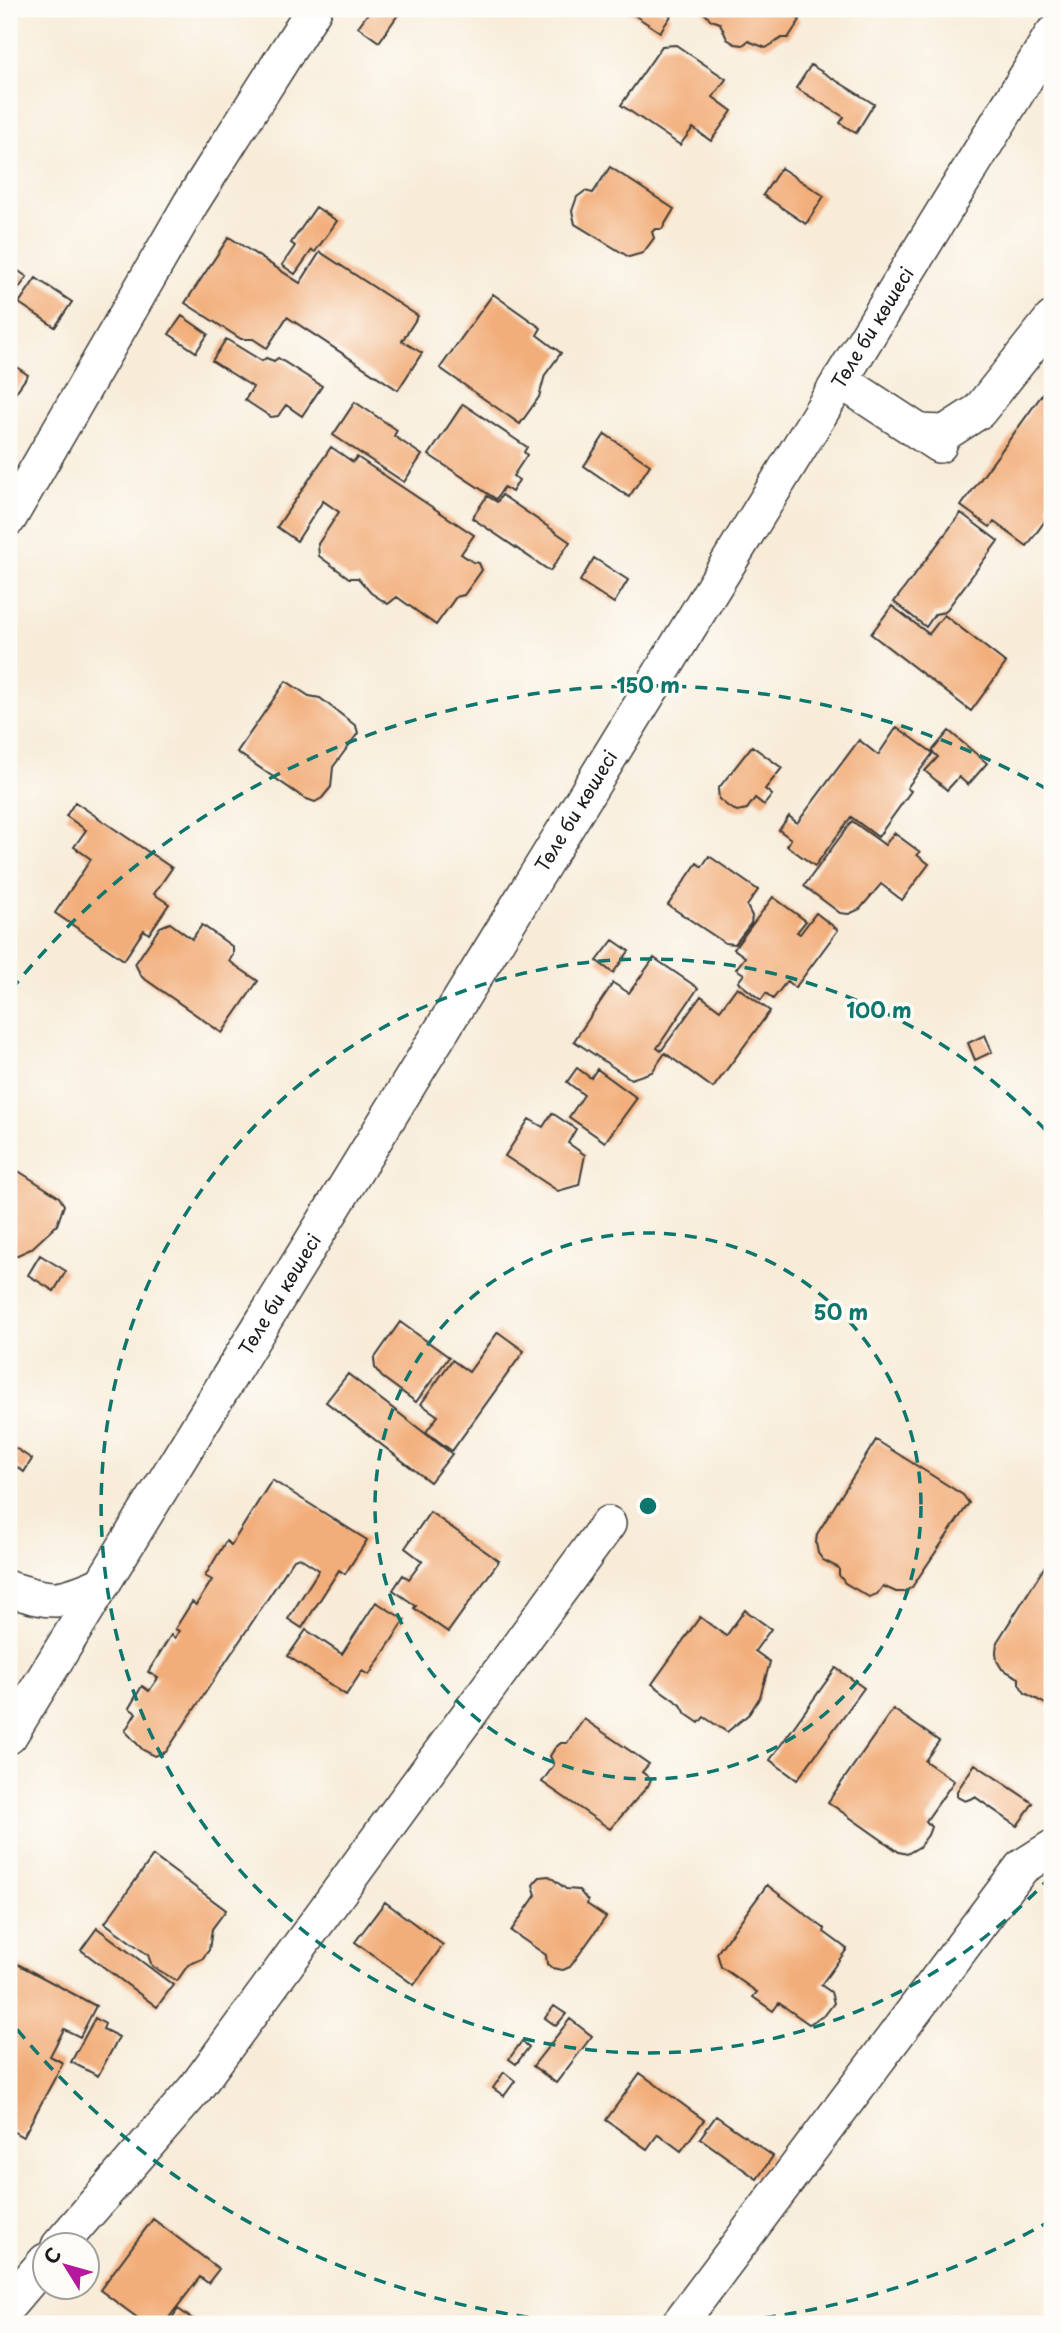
<svg xmlns="http://www.w3.org/2000/svg" width="1061" height="2333" font-family="'Playpen Sans',sans-serif">
<rect width="100%" height="100%" fill="#fdfcf7"/>
<filter id="ink" filterUnits="userSpaceOnUse"><feTurbulence type="fractalNoise" baseFrequency=".0143" numOctaves="2"/><feDisplacementMap in="SourceGraphic" scale="14" xChannelSelector="R" yChannelSelector="G"/><feConvolveMatrix kernelMatrix="1 2 1 2 8 2 1 2 1" color-interpolation-filters="sRGB"/></filter>
<filter id="wash" filterUnits="userSpaceOnUse"><feTurbulence type="fractalNoise" baseFrequency=".00686" numOctaves="4" result="noise"/><feDisplacementMap in="SourceGraphic" scale="28" xChannelSelector="R" yChannelSelector="G"/><feGaussianBlur stdDeviation="1.57" result="paint"/><feColorMatrix in="noise" values="0 0 0 0 0 0 0 0 0 0 0 0 0 0 0 0 0 1.4 0 .05"/><feComposite in="paint" operator="in"/></filter>
<g filter="url(#wash)">
<rect width="100%" height="100%" fill="#f8ecd9"/>
<g id="blocks">
<!-- building -->
<path fill="#f2ae7a" d="M371 9H402L379 42 358 27Z
M625 9H660L671 16 660 32Z
M700 9H798L796 17 800 20 788 38H782L766 48 748 41 743 45 735 44 727 39 720 23 711 20Z
M676 45 726 79 713 97 732 111 711 141 693 128 680 145 621 105 662 46Z
M811 65 874 104 856 133 840 123 844 117 796 88Z
M610 167 674 209 662 229H655L652 232 654 238 643 253 629 257 575 224 572 211 577 197 585 191 593 193Z
M781 168 824 196 806 224 763 195Z
M316 207 337 221 315 252 312 250 295 274 282 265 295 246 291 243Z
M229 237 300 283 320 252 418 316 402 341 422 353 398 390 287 317 267 348 253 339H241L185 303Z
M9 257 13 260 10 265 27 277 9 302Z
M36 278 72 302 55 327 19 303Z
M493 294 541 328 537 335 561 353 545 375 539 397 520 424 440 368Z
M182 316 208 334 196 352 169 334Z
M226 339 262 361 266 358 274 361 278 358 322 386 302 416 286 405 278 416 271 417 245 400 253 387 212 361Z
M9 362 28 375 9 402Z
M1052 381V498L1047 506 1052 511 1027 546 994 522 990 527 961 506Z
M355 402 397 430 394 436 422 455 404 482 333 435Z
M463 404 527 447 524 452 527 455 513 476 519 480 512 492 504 487 496 499 429 455Z
M605 434 650 465 629 497 584 466Z
M331 447 353 462 357 457 474 535 461 554 473 562 479 563 482 570 464 595 456 597 436 625 397 597 388 604 371 593 358 578H349L319 556 318 544 339 512 323 501 297 541 277 527Z
M502 495 570 542 550 571 472 518 487 496 497 502Z
M961 513 998 541 945 612 935 614 926 627 894 602Z
M594 558 628 580 614 603 580 581Z
M892 606 929 634 944 615 1006 663 971 711 871 634Z
M286 681 309 696 320 698 356 726 358 733 333 767 331 787 322 798 315 802 304 798 237 752Z
M897 727 933 753 907 788 911 791 878 837 851 817 815 866 787 846 791 839 779 830 789 816 797 823 859 740 878 755Z
M949 731 987 763 968 785 959 777 947 790 925 771 938 757 932 751Z
M752 746 782 768 765 789 772 795 764 805 755 798 747 809 737 811 730 808 719 799 718 789Z
M75 802 172 868 154 894 169 904 149 934 144 930 124 960 55 913 91 859 74 847 86 830 66 816Z
M852 821 885 845 894 833 920 852 917 855 929 864 902 900 881 884 860 909 849 914 840 913 804 886Z
M709 856 758 890 747 906 752 916 751 923 735 944 725 943 668 905 697 863 702 867Z
M773 897 806 921 797 932 800 934 816 913 838 930 795 988 787 981 773 999 766 993 761 1000 738 982 744 974 736 969 745 957 734 949Z
M170 923 192 939 202 925 233 947V955L229 961 258 981 222 1033 142 977 135 964 160 927Z
M613 940 629 951 613 973 597 961Z
M654 958 698 988 657 1048 661 1051 701 996 720 1010 737 987 770 1011 713 1088 665 1053 652 1072 631 1079 574 1041 613 983 629 993Z
M985 1035 992 1052 975 1060 968 1043Z
M577 1068 591 1078 597 1069 637 1098 605 1142 569 1117 584 1095 567 1082Z
M552 1113 576 1129 568 1143 585 1155 579 1185 558 1191 505 1156 529 1119 543 1127Z
M9 1165 59 1197 64 1205 57 1225 31 1249 9 1259Z
M40 1255 66 1271 54 1291 28 1275Z
M400 1322 449 1357 416 1402 382 1377 375 1368 374 1359Z
M498 1332 524 1351 452 1451 426 1432 438 1416 421 1404 452 1360 469 1372Z
M348 1374 452 1454 430 1482 326 1402Z
M876 1440 963 1495 969 1503 912 1587 904 1592H896L883 1586 877 1594 869 1597 845 1583 839 1575V1568L823 1560 818 1553 816 1543 817 1534Z
M9 1444 32 1459 24 1472 9 1461Z
M272 1480 367 1540 345 1574 339 1570 302 1628 288 1619 319 1570 299 1557 294 1559 166 1752 155 1756 143 1750 125 1731 136 1713 129 1708 142 1686 149 1691 158 1678 148 1672 171 1635 175 1638 179 1631 175 1629 192 1602 196 1605 212 1580 205 1576 226 1541 231 1545Z
M430 1512 499 1561 448 1632 414 1608 416 1606 393 1590 403 1575 409 1579 422 1561 405 1548Z
M1052 1555V1705L1049 1706 1025 1693 1019 1684V1678L1002 1669 997 1661 996 1652 997 1642Z
M376 1602 405 1620 369 1675 362 1671 346 1695 288 1656 306 1630 342 1654Z
M745 1610 771 1629 755 1651 770 1662 760 1697 749 1714 727 1732 704 1717 699 1723 686 1714 681 1705 652 1684 700 1617 726 1636Z
M836 1668 864 1688 797 1780 770 1760Z
M893 1709 939 1741 925 1761 954 1781 926 1821 931 1827 928 1835 919 1847 907 1854 899 1852 828 1802Z
M584 1719 649 1764 642 1772 651 1779 648 1786 610 1829 542 1782 554 1765 550 1756 555 1748 561 1743H567Z
M975 1764 1033 1803 1017 1826 975 1797 965 1801 957 1797V1791Z
M153 1856 226 1910 212 1929 209 1950 202 1959 188 1965 177 1981 152 1966 148 1955 105 1923Z
M549 1876 566 1889 579 1890 588 1901 587 1904 606 1917 570 1967 563 1970 552 1968 547 1964 546 1955 511 1931 536 1895 533 1885 536 1881 540 1877Z
M767 1885 825 1929 824 1932 847 1949 821 1985 831 1992 834 2003 825 2015 809 2024 779 2003 773 2011 753 1997 757 1992 721 1967 717 1953Z
M385 1902 443 1945 414 1985 355 1942Z
M97 1928 173 1985 157 2007 81 1950Z
M10 1960 96 2006 80 2037 64 2029 50 2056 63 2063 23 2137 9 2129Z
M554 2006 566 2014 556 2026 545 2018Z
M95 2018 105 2024 103 2029 119 2037 98 2076 71 2062Z
M570 2019 592 2036 556 2083 533 2066Z
M522 2041 529 2047 516 2064 509 2059Z
M504 2072 515 2081 504 2096 493 2088Z
M640 2073 704 2120 681 2151 658 2134 647 2149 606 2120Z
M716 2116 773 2156 757 2179 700 2138Z
M153 2219 219 2269 208 2283 200 2277 164 2324H146L100 2290Z
M178 2309 200 2324H168Z"/>
</g>
</g>
<g filter="url(#ink)">
<use href="#blocks" fill-opacity="0" stroke="#3d3b38" stroke-width="2"/>
<g fill="none" stroke-linecap="round" stroke-linejoin="round">
<defs>
<g id="street">
<path d="M840 380 939 445"/>
<path d="M919 432 945 433 979 411 1052 319"/>
<path d="M9 518 191 203 314 9"/>
<path d="M9 1589C53 1602 57 1604 100 1585"/>
<path id="s1" d="M9 1736 1052 35"/>
<path d="M59 2246 195 2089 608 1524"/>
<path d="M9 2304 46 2261"/>
<path d="M679 2324 1022 1867 1052 1848"/>
</g>
</defs>
<!-- street casing -->
<use href="#street" stroke="#3d3b38" stroke-width="38"/>
<!-- street -->
<use href="#street" stroke="#fff" stroke-width="35"/>
</g>
</g>
<!-- distance rings -->
<g fill="none" stroke="#0f766e" stroke-width="3.5" stroke-dasharray="12 9">
<circle cx="648" cy="1506" r="273"/>
<path d="M1051 1876A547 547 0 1 1 1051 1136"/>
<path d="M1052 2220A820 820 0 0 1 705 2324M591 2324A820 820 0 0 1 11 2022M11 990A820 820 0 0 1 1052 792"/>
</g>
<g text-anchor="middle" stroke-width="7" stroke-linejoin="round" paint-order="stroke">
<!-- street labels -->
<g font-size="19" fill="#1c1c1c" stroke="#fdfcf7">
<text dy="7" stroke="none"><textPath href="#s1" startOffset="1652">Төле би көшесі</textPath></text>
<text dy="7" stroke="none"><textPath href="#s1" startOffset="1085">Төле би көшесі</textPath></text>
<text dy="7" stroke="none"><textPath href="#s1" startOffset="518">Төле би көшесі</textPath></text>
</g>
</g>
<circle cx="648" cy="1506" r="10" fill="#0f766e" stroke="#fdfcf7" stroke-width="3.5"/>
<g font-size="21" text-anchor="middle" font-weight="bold" fill="#0f766e" stroke="#fdfcf7" stroke-width="7" stroke-linejoin="round" paint-order="stroke">
<text x="648" y="693">150 m</text>
<text x="879" y="1018">100 m</text>
<text x="841" y="1320">50 m</text>
</g>
<!-- margin -->
<rect width="1061" height="2333" fill="none" stroke="#fdfcf7" stroke-width="35"/>
<!-- north arrow -->
<g transform="translate(66 2266) rotate(307)"><circle r="33" fill="#fdfcf7" stroke="#a3a29f" stroke-width="2"/>
<path d="M0-5L12 26L0 18L-12 26Z" fill="#b5179e"/>
<text y="-10" font-size="19" font-weight="bold" text-anchor="middle" fill="#1c1c1c">С</text>
</g>
</svg>
